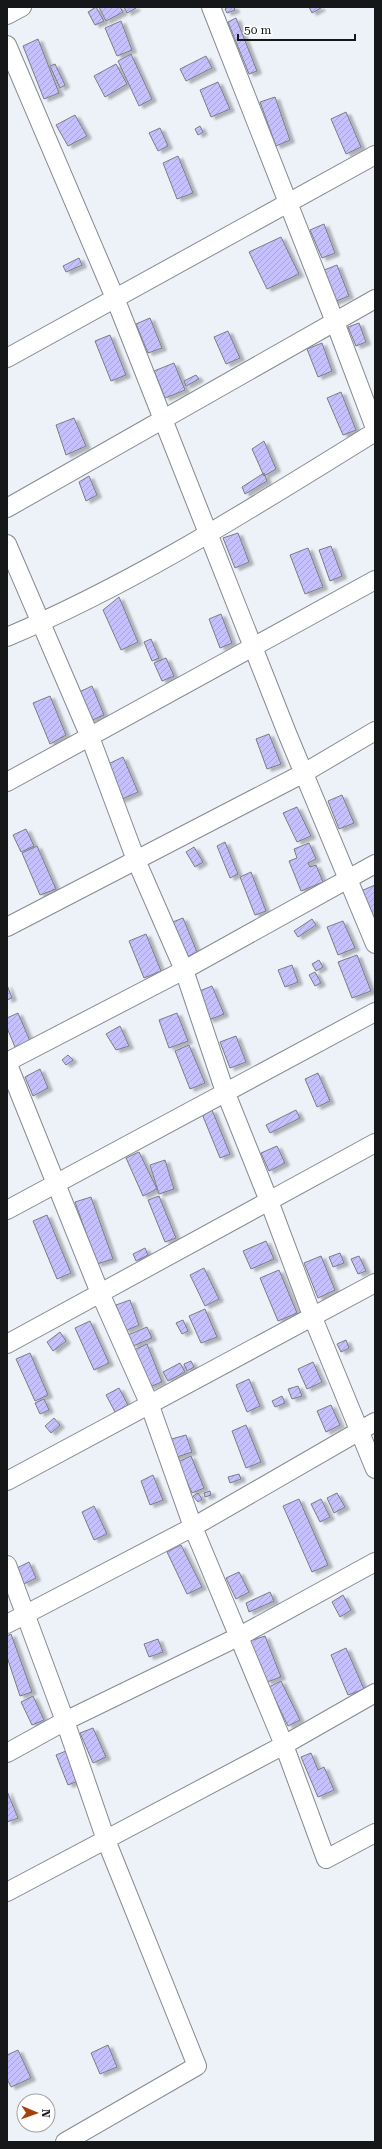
<svg xmlns="http://www.w3.org/2000/svg" width="382" height="2149" font-family="'Roboto Serif',serif">
<defs>
<pattern id="building-hatch" width="6" height="6" patternUnits="userSpaceOnUse"><rect width="6" height="6" fill="#c6c1fe"/><path d="M-1 1l2-2M0 6l6-6M5 7l2-2" fill="none" stroke="#a9a5d9"/></pattern>
<filter id="shadow"><feDropShadow dx="4.5" dy="2.5" stdDeviation="1" flood-color="#0004"/></filter>
</defs>
<rect width="100%" height="100%" fill="#edf1f8"/>
<!-- building -->
<path fill="url(#building-hatch)" stroke="#7c7c82" filter="url(#shadow)" d="M96 7 104 21 95 25 88 12Z
M99 7H120L123 12 106 21Z
M124 7H135L136 8 127 13Z
M228 7H234L235 10 227 13 225 9Z
M309 7H320L321 8 312 13Z
M236 18 257 71 249 74 228 22Z
M121 21 132 50 117 56 105 28Z
M38 39 59 93 44 99 23 46Z
M131 54 152 99 139 106 118 61Z
M206 56 212 68 186 81 180 69Z
M55 64 65 85 60 88 50 66Z
M116 64 127 84 105 97 94 76Z
M218 82 230 109 211 117 200 90Z
M275 97 290 140 276 146 260 102Z
M346 112 361 147 346 154 331 119Z
M75 115 87 136 68 146 56 125Z
M200 126 203 132 198 135 195 129Z
M160 128 168 146 158 151 149 133Z
M178 156 193 193 177 199 163 163Z
M324 224 335 253 322 258 310 230Z
M281 237 299 274 267 289 249 252Z
M79 258 82 265 66 272 63 266Z
M337 265 349 296 331 303 319 272Z
M150 318 162 348 148 353 136 324Z
M359 323 366 342 356 346 348 327Z
M228 331 240 358 226 364 214 337Z
M110 335 126 375 111 381 95 341Z
M322 343 332 371 318 377 307 349Z
M174 363 185 390 165 398 154 371Z
M196 375 199 379 186 386 184 381Z
M341 392 356 430 343 435 327 398Z
M74 418 86 446 66 455 56 425Z
M264 441 276 469 264 476 252 449Z
M264 473 267 481 245 494 242 487Z
M89 476 97 495 86 501 79 482Z
M238 533 249 562 235 568 223 538Z
M331 546 342 576 330 581 319 550Z
M308 548 323 587 305 594 290 555Z
M119 597 138 642 121 650 103 610Z
M221 614 232 643 220 648 209 619Z
M151 639 159 658 152 661 144 642Z
M166 658 174 676 162 681 154 663Z
M92 686 104 715 90 721 77 693Z
M50 696 66 735 50 744 33 703Z
M269 734 281 764 267 769 256 739Z
M123 757 138 792 120 800 106 765Z
M342 795 354 823 339 829 328 801Z
M297 807 311 836 297 842 283 813Z
M26 829 34 846 21 852 13 835Z
M225 842 238 874 230 878 217 846Z
M309 843 316 859 308 863 310 867 316 865 323 882 301 891 289 861 297 858 294 849Z
M37 846 56 889 40 895 22 853Z
M194 847 203 862 195 867 186 852Z
M251 872 266 911 255 915 240 877Z
M375 885V928L361 891Z
M183 918 197 952 185 958 170 923Z
M312 919 316 925 298 937 294 931Z
M343 921 355 948 338 955 327 927Z
M146 934 161 971 144 978 129 941Z
M357 955 371 991 352 998 338 962Z
M319 960 323 967 316 971 312 964Z
M292 965 298 982 285 987 278 970Z
M315 972 321 983 315 986 309 975Z
M7 985 12 998 7 1000Z
M212 986 224 1014 209 1020 197 992Z
M18 1013 30 1041 15 1047 7 1028V1018Z
M177 1013 188 1041 169 1048 159 1020Z
M120 1026 129 1046 116 1050 106 1034Z
M236 1036 246 1062 230 1068 220 1042Z
M189 1045 205 1083 190 1089 175 1051Z
M68 1055 73 1060 66 1065 62 1060Z
M40 1069 48 1088 33 1096 25 1077Z
M318 1073 330 1101 317 1107 305 1079Z
M212 1110 230 1154 220 1158 202 1114Z
M296 1110 300 1118 270 1133 266 1125Z
M277 1146 285 1163 269 1171 261 1153Z
M139 1152 157 1189 143 1196 126 1158Z
M165 1160 174 1189 159 1194 150 1165Z
M159 1196 176 1238 165 1242 148 1200Z
M91 1197 113 1259 97 1264 75 1202Z
M47 1215 71 1273 57 1279 33 1221Z
M266 1241 274 1259 251 1269 243 1251Z
M145 1248 148 1255 136 1261 133 1254Z
M340 1253 344 1263 333 1267 329 1257Z
M321 1256 335 1290 318 1298 304 1263Z
M359 1256 366 1271 358 1274 351 1259Z
M204 1268 219 1299 205 1306 190 1275Z
M279 1270 297 1313 278 1321 260 1278Z
M130 1300 139 1325 125 1331 116 1305Z
M205 1309 217 1337 201 1343 189 1316Z
M183 1320 188 1331 182 1334 176 1323Z
M90 1321 109 1363 94 1370 75 1328Z
M147 1327 152 1338 133 1346 128 1335Z
M60 1332 66 1341 53 1351 47 1342Z
M346 1340 349 1348 341 1352 337 1344Z
M147 1344 162 1382 149 1387 134 1350Z
M30 1353 48 1395 35 1401 16 1359Z
M191 1361 194 1367 187 1371 184 1364Z
M313 1362 322 1382 307 1389 298 1369Z
M180 1363 185 1372 168 1381 163 1372Z
M249 1379 260 1406 247 1412 236 1385Z
M298 1386 302 1396 292 1399 288 1389Z
M119 1388 128 1405 115 1412 106 1395Z
M282 1396 285 1403 275 1407 272 1401Z
M44 1399 49 1410 40 1414 35 1403Z
M331 1405 340 1425 326 1432 317 1411Z
M54 1418 60 1425 51 1433 45 1426Z
M246 1425 261 1462 246 1468 232 1431Z
M186 1435 192 1452 174 1458 168 1440Z
M191 1456 204 1488 192 1493 178 1462Z
M239 1474 241 1479 230 1483 228 1477Z
M153 1475 163 1500 150 1505 141 1481Z
M210 1491 211 1495 205 1497 204 1493Z
M198 1493 202 1499 198 1502 193 1496Z
M337 1493 345 1507 334 1513 327 1498Z
M299 1499 328 1565 312 1572 283 1506Z
M321 1499 330 1517 320 1522 311 1504Z
M94 1506 107 1534 94 1540 82 1512Z
M181 1545 202 1587 187 1594 167 1552Z
M29 1562 36 1578 24 1584 17 1568Z
M239 1572 249 1592 236 1599 226 1578Z
M270 1592 274 1601 249 1612 246 1603Z
M343 1595 351 1610 340 1617 332 1602Z
M11 1634 32 1692 20 1696 7 1657V1636Z
M265 1636 281 1677 267 1682 250 1641Z
M158 1639 163 1652 149 1657 144 1644Z
M346 1648 364 1689 348 1695 331 1655Z
M281 1681 300 1720 288 1726 269 1687Z
M33 1696 44 1720 32 1725 21 1702Z
M93 1728 106 1757 93 1763 80 1733Z
M66 1751 78 1781 68 1785 56 1755Z
M311 1753 318 1770 324 1767 334 1790 318 1797 301 1757Z
M7 1791 18 1818 7 1822Z
M108 2045 117 2067 100 2074 91 2053Z
M18 2050 31 2078 11 2087 7 2079V2055Z"/>
<g fill="none" stroke-linecap="round" stroke-linejoin="round">
<defs>
<path id="minor" d="M211 7 335 322 375 428
M7 15 22 7
M7 45 115 298 287 733 375 944
M7 358 375 155
M7 508 375 299
M7 544 90 737 136 860 184 970 223 1086 269 1201 313 1318 375 1469
M7 637C137 582 255 506 375 432
M7 782 375 580
M7 927 304 773 375 731
M7 1062 100 1293 149 1403 193 1527 284 1745 326 1859 375 1833
M7 1062 184 970 375 864
M7 1210 375 1012
M7 1344 375 1143
M7 1481 375 1283
M7 1565 65 1721 106 1840 197 2066 65 2142
M7 1624 193 1527 375 1422
M7 1753 65 1721 240 1636 375 1562
M7 1892 284 1745 375 1693"/>
</defs>
<!-- minor casing -->
<use href="#minor" stroke="#868a90" stroke-width="20"/>
<!-- minor -->
<use href="#minor" stroke="#fff" stroke-width="18"/>
</g>
<!-- border -->
<rect width="382" height="2149" fill="none" stroke="#161719" stroke-width="16"/>
<!-- north arrow -->
<g transform="translate(36 2113) rotate(92)"><circle r="19" fill="#ffffff" stroke="#a2a2a3"/>
<path d="M0-3L7 15L0 10L-7 15Z" fill="#a5410e"/>
<text y="-6" font-size="11" font-weight="bold" text-anchor="middle" fill="#161719">N</text>
</g>
<!-- scale -->
<path d="M238 34v6h117v-6" fill="none" stroke="#161719" stroke-width="2"/>
<text x="244" y="34" font-size="12" fill="#161719" stroke="#ffffff" stroke-width="3" paint-order="stroke">50 m</text>
</svg>
